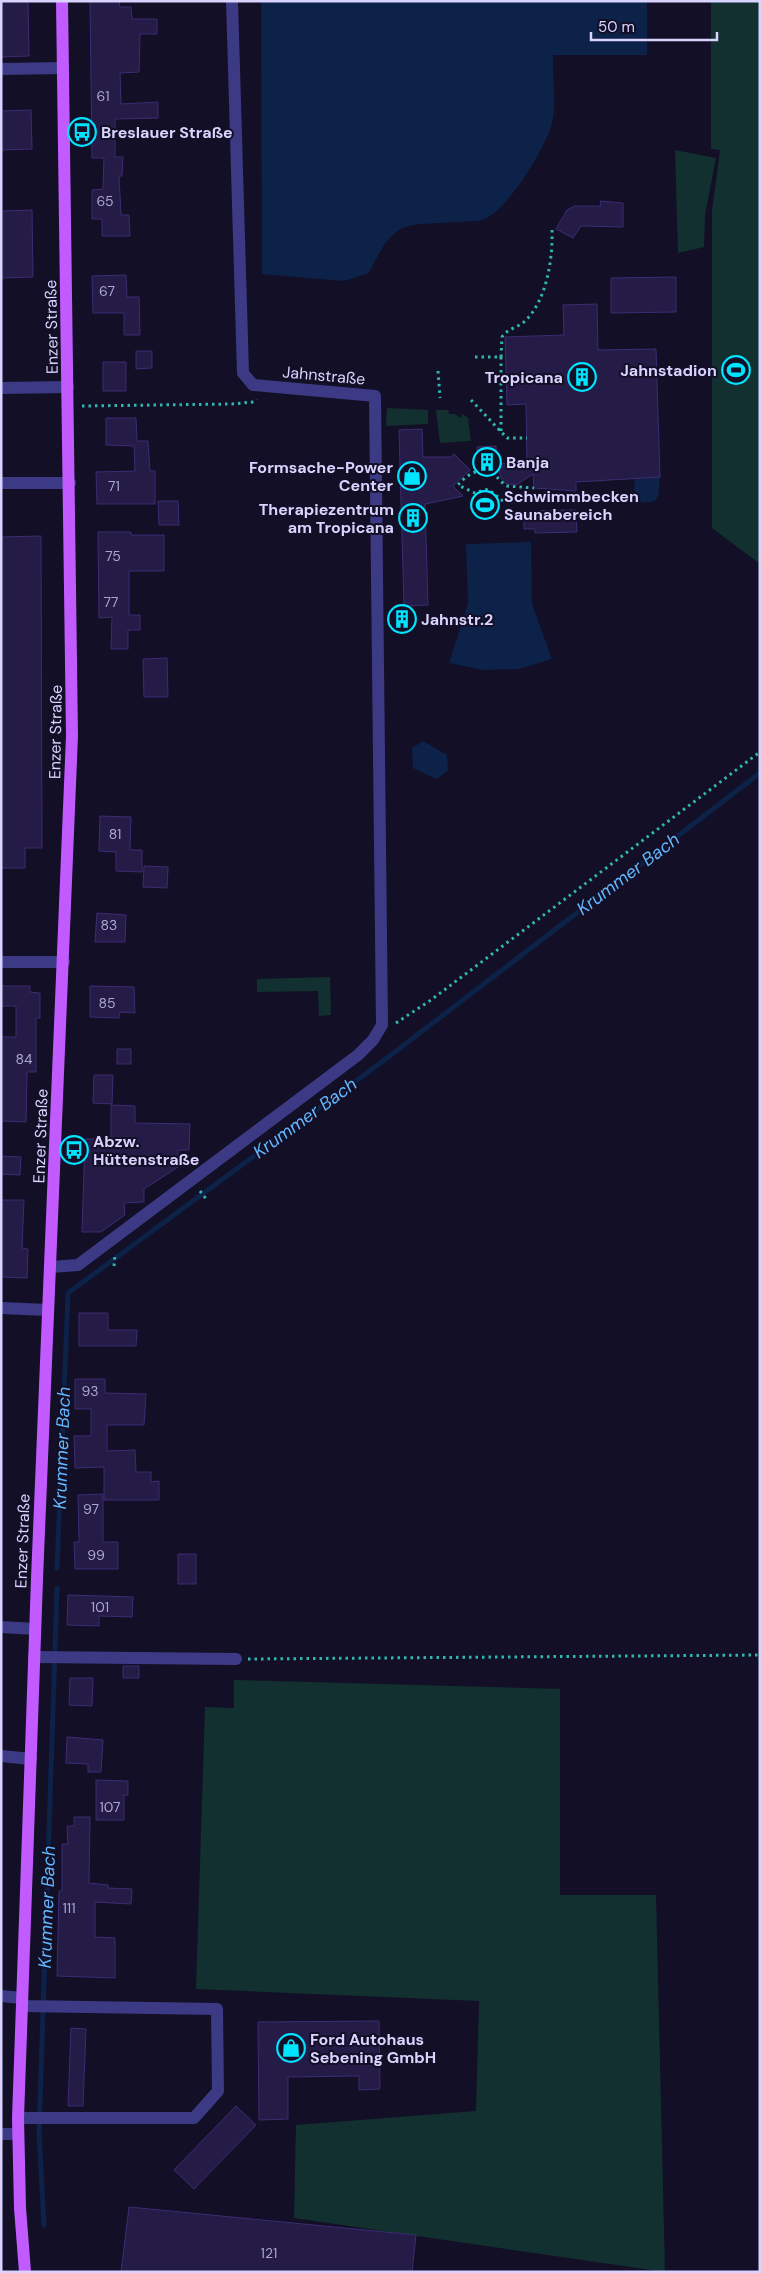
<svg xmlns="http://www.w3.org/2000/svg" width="761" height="2273" font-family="'DM Sans',sans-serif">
<rect width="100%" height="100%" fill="#130f26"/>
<!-- green -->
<path fill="#12302f" d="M711 1H760V564L712 528V211L720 150 711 149Z
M675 150 716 158 705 215 704 247 678 253Z
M387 408 428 410V424L386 426Z
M436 410H448L449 414H455L460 418 463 414 468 418 471 441 440 443Z
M330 977 331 1015 319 1016 318 991 257 992V979Z
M234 1680 560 1689V1895H656L665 2272 294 2218 296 2125 476 2111 479 2001 196 1989 205 1707 234 1708Z"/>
<!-- water -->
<path fill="#0c2248" d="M261 1H647V55H553C552 75 557 104 552 123 546 148 506 213 482 220 475 222 466 221 459 222 403 226 396 217 369 273L344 281 262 274Z
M660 477 658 497 655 501 644 503 639 501 634 490 635 479Z
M487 493 497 502 483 517 474 507Z
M531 542 532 604 552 659 519 669 484 670 449 663 468 604 466 544Z
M423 741 447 755 448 771 436 779 413 768 412 748Z"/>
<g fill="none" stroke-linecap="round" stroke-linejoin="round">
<!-- stream -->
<path stroke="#0c2248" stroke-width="5" d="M57 1568 68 1293 383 1061 760 773
M44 2225 39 2133 57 1588"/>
</g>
<!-- building -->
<path fill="#241b47" stroke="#3b2d73" d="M1 1H28L29 56 1 57Z
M90 1H119L120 7H131L132 19H157V34H140L139 72 120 73 121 104 158 102V118L115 119V157H123L122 176H119L121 215H129L130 236H102V219H92V190L103 189 104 158H92Z
M31 110 32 149 1 150V111Z
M600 201 623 203V227L581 226 573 238 556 229 567 210 575 206H601Z
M32 210 33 277 1 278V211Z
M126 275 127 297H139L140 335H124V313H93L92 276Z
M676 277V312L611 313V278Z
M597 304 598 350 656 349 660 477 576 482V491L534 488 533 474 516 485 506 484 501 478 498 464 527 462 526 404 507 405 505 337 564 335 563 305Z
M136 351H152V368L136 369Z
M103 362H126V391H103Z
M106 418H136L137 441H148L150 471H155V504H97L96 472 135 471 134 446 106 445Z
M422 429 423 457H451L454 454 470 470 453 486 463 496 425 504 428 605 404 606 399 430Z
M496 446 497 467H478L477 447Z
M158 501H178L179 525H159Z
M576 510 577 532 535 533V529H524V511Z
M98 532H131V535H164V571H129V615H140V630H128V649H111L112 617 99 618Z
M41 536 42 848H25V868H1V537Z
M167 658 168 697H144L143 659Z
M100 816 131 817 130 850H142V872L116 871V852L99 851Z
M144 866 168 867 167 888 143 887Z
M97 913 126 915 125 942H95Z
M1 986H30V992L40 993V1018H36V1072H27L26 1122 1 1121V1037H16V1006H1Z
M90 986 134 987 135 1013 120 1012 119 1018 90 1017Z
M117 1049H131V1064H117Z
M94 1075H113L112 1104 93 1103Z
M111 1105 135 1106V1123L190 1124 189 1150H178V1167L144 1189V1202L124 1203 125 1215 101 1232H82L85 1139H111Z
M1 1156 21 1157 20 1175 1 1174Z
M1 1200H24L22 1248 28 1249 27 1278 1 1277Z
M79 1313H108V1330H137L136 1346H79Z
M75 1379H105V1393L146 1394 144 1425H107V1451L135 1450 136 1472H151V1482L159 1481V1500H104V1467L75 1468 74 1436H91V1409H75Z
M103 1494V1542H118V1569H75L74 1542H79L78 1495Z
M178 1554H196V1584H178Z
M68 1595 133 1597 132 1617 99 1616V1626L67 1625Z
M123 1666H139V1678H123Z
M70 1678H93L92 1706 69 1705Z
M67 1737 103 1740 101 1772H88V1764L66 1763Z
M96 1780 128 1781V1795H124V1820H96Z
M74 1817H90L89 1883 108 1885V1888L132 1889 131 1904 95 1902V1937L115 1938V1978L57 1976 59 1891H62V1844H68L67 1826H74Z
M379 2021 380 2089 359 2090V2076L288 2077V2119L259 2120 258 2022Z
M71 2028 86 2029 83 2106H68Z
M236 2106 256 2125 194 2189 174 2170Z
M129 2207 416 2235 412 2272H121Z"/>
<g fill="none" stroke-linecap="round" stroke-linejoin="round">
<!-- path -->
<path stroke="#2fb8b0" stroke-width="3" stroke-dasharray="2.5 4" stroke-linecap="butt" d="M475 357H501V432
M501 357 502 337C508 328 518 328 525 321 547 300 553 258 552 229
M438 371 440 398
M471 400 507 438H527
M82 406 231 404 254 402 256 399
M503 501 488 489 475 493 458 485C465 476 481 465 493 473 498 477 501 483 507 486L534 488
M396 1023 431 1000 760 752
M200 1191 207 1200
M114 1266 115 1255
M248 1659 760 1655"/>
<!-- minor -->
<path stroke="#3d3a85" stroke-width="12" d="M1 69 63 68
M1 388 68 387
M1 483H70
M1 962H64
M51 1267 78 1265 358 1055 373 1040 382 1025 375 396 253 385 243 373 232 1
M1 1308 48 1310
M1 1627 35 1629
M34 1657 236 1659
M1 1756 31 1759
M1 1996 22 1998
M18 2118H194L218 2091 217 2009 22 2006
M1 2134H18"/>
<!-- major -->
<path stroke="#c25bff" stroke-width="12" d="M25 2272 20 2208 18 2118 37 1579 72 736 62 1"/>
</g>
<!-- icons -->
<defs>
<symbol id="bus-ring" viewBox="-11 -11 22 22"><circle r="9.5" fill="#130f26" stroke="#00e5ff" stroke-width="1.5"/><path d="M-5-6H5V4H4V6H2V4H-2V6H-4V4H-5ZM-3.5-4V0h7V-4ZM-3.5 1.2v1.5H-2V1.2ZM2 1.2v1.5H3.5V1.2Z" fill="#00e5ff"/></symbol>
<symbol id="stadium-ring" viewBox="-11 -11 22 22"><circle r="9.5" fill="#130f26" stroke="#00e5ff" stroke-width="1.5"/><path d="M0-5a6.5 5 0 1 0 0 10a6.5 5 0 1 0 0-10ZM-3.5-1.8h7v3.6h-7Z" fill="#00e5ff"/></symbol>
<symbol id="building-ring" viewBox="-11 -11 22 22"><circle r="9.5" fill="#130f26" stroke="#00e5ff" stroke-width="1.5"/><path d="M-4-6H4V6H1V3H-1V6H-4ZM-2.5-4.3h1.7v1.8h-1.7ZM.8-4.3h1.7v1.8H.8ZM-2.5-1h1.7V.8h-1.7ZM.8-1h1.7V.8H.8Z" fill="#00e5ff"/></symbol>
<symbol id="shop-ring" viewBox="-11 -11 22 22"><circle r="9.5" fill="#130f26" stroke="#00e5ff" stroke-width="1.5"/><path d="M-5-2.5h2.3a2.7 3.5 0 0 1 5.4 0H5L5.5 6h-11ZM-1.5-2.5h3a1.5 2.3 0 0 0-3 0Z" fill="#00e5ff"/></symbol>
</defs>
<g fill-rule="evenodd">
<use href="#bus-ring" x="66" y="116" width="32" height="32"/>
<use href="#stadium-ring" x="720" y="354" width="32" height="32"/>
<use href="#building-ring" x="566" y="361" width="32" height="32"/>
<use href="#building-ring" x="471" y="446" width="32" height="32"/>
<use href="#shop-ring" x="396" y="460" width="32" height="32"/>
<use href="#stadium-ring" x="469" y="489" width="32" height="32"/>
<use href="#building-ring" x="397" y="502" width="32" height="32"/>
<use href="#building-ring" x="386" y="603" width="32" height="32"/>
<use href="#bus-ring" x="58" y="1134" width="32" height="32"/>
<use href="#shop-ring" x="275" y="2032" width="32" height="32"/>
</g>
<g text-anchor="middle" stroke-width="4" stroke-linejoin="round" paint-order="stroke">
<!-- number labels -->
<g font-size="14" fill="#aca6d1">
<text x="103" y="101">61</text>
<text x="105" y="206">65</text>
<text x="107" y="296">67</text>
<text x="114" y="491">71</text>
<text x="113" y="561">75</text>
<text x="111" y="607">77</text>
<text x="115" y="839">81</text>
<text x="109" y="930">83</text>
<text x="107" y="1008">85</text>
<text x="24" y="1064">84</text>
<text x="90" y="1396">93</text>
<text x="91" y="1514">97</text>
<text x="96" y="1560">99</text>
<text x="100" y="1612">101</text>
<text x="110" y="1812">107</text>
<text x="69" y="1913">111</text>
<text x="269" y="2258">121</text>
</g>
<!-- poi labels -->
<g font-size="16" font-weight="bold" fill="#d9d4ff" stroke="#130f26" text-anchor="start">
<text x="101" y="138">Breslauer Straße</text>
<text x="717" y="376" text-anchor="end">Jahnstadion</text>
<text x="563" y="383" text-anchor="end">Tropicana</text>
<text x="506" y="468">Banja</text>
<text x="393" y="473" text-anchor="end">Formsache-Power<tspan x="393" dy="18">Center</tspan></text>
<text x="504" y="502">Schwimmbecken<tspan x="504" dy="18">Saunabereich</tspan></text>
<text x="394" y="515" text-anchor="end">Therapiezentrum<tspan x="394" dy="18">am Tropicana</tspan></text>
<text x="421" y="625">Jahnstr.2</text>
<text x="93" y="1147">Abzw.<tspan x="93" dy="18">Hüttenstraße</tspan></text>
<text x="310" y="2045">Ford Autohaus<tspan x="310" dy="18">Sebening GmbH</tspan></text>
</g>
<!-- street labels -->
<g font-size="16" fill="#d9d4ff" stroke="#130f26">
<text transform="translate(51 327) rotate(-91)" y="6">Enzer Straße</text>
<text transform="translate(324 375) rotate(5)" y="6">Jahnstraße</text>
<text transform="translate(55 732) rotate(-89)" y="6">Enzer Straße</text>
<text transform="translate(40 1136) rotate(-88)" y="6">Enzer Straße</text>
<text transform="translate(22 1541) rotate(-88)" y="6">Enzer Straße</text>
</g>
<!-- water labels -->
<g font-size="18" font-style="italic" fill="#62b6ff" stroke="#130f26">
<text transform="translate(628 874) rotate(-37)" y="6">Krummer Bach</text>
<text transform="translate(305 1118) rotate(-36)" y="6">Krummer Bach</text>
<text transform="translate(62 1448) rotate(-88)" y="6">Krummer Bach</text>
<text transform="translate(47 1907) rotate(-88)" y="6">Krummer Bach</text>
</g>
</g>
<!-- border -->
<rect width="761" height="2273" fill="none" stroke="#d9d4ff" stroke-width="5"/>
<!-- scale -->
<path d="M591 32v8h126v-8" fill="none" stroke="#d9d4ff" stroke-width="2.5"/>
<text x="598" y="32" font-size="15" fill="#d9d4ff" stroke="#130f26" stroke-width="4" paint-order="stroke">50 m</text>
</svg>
